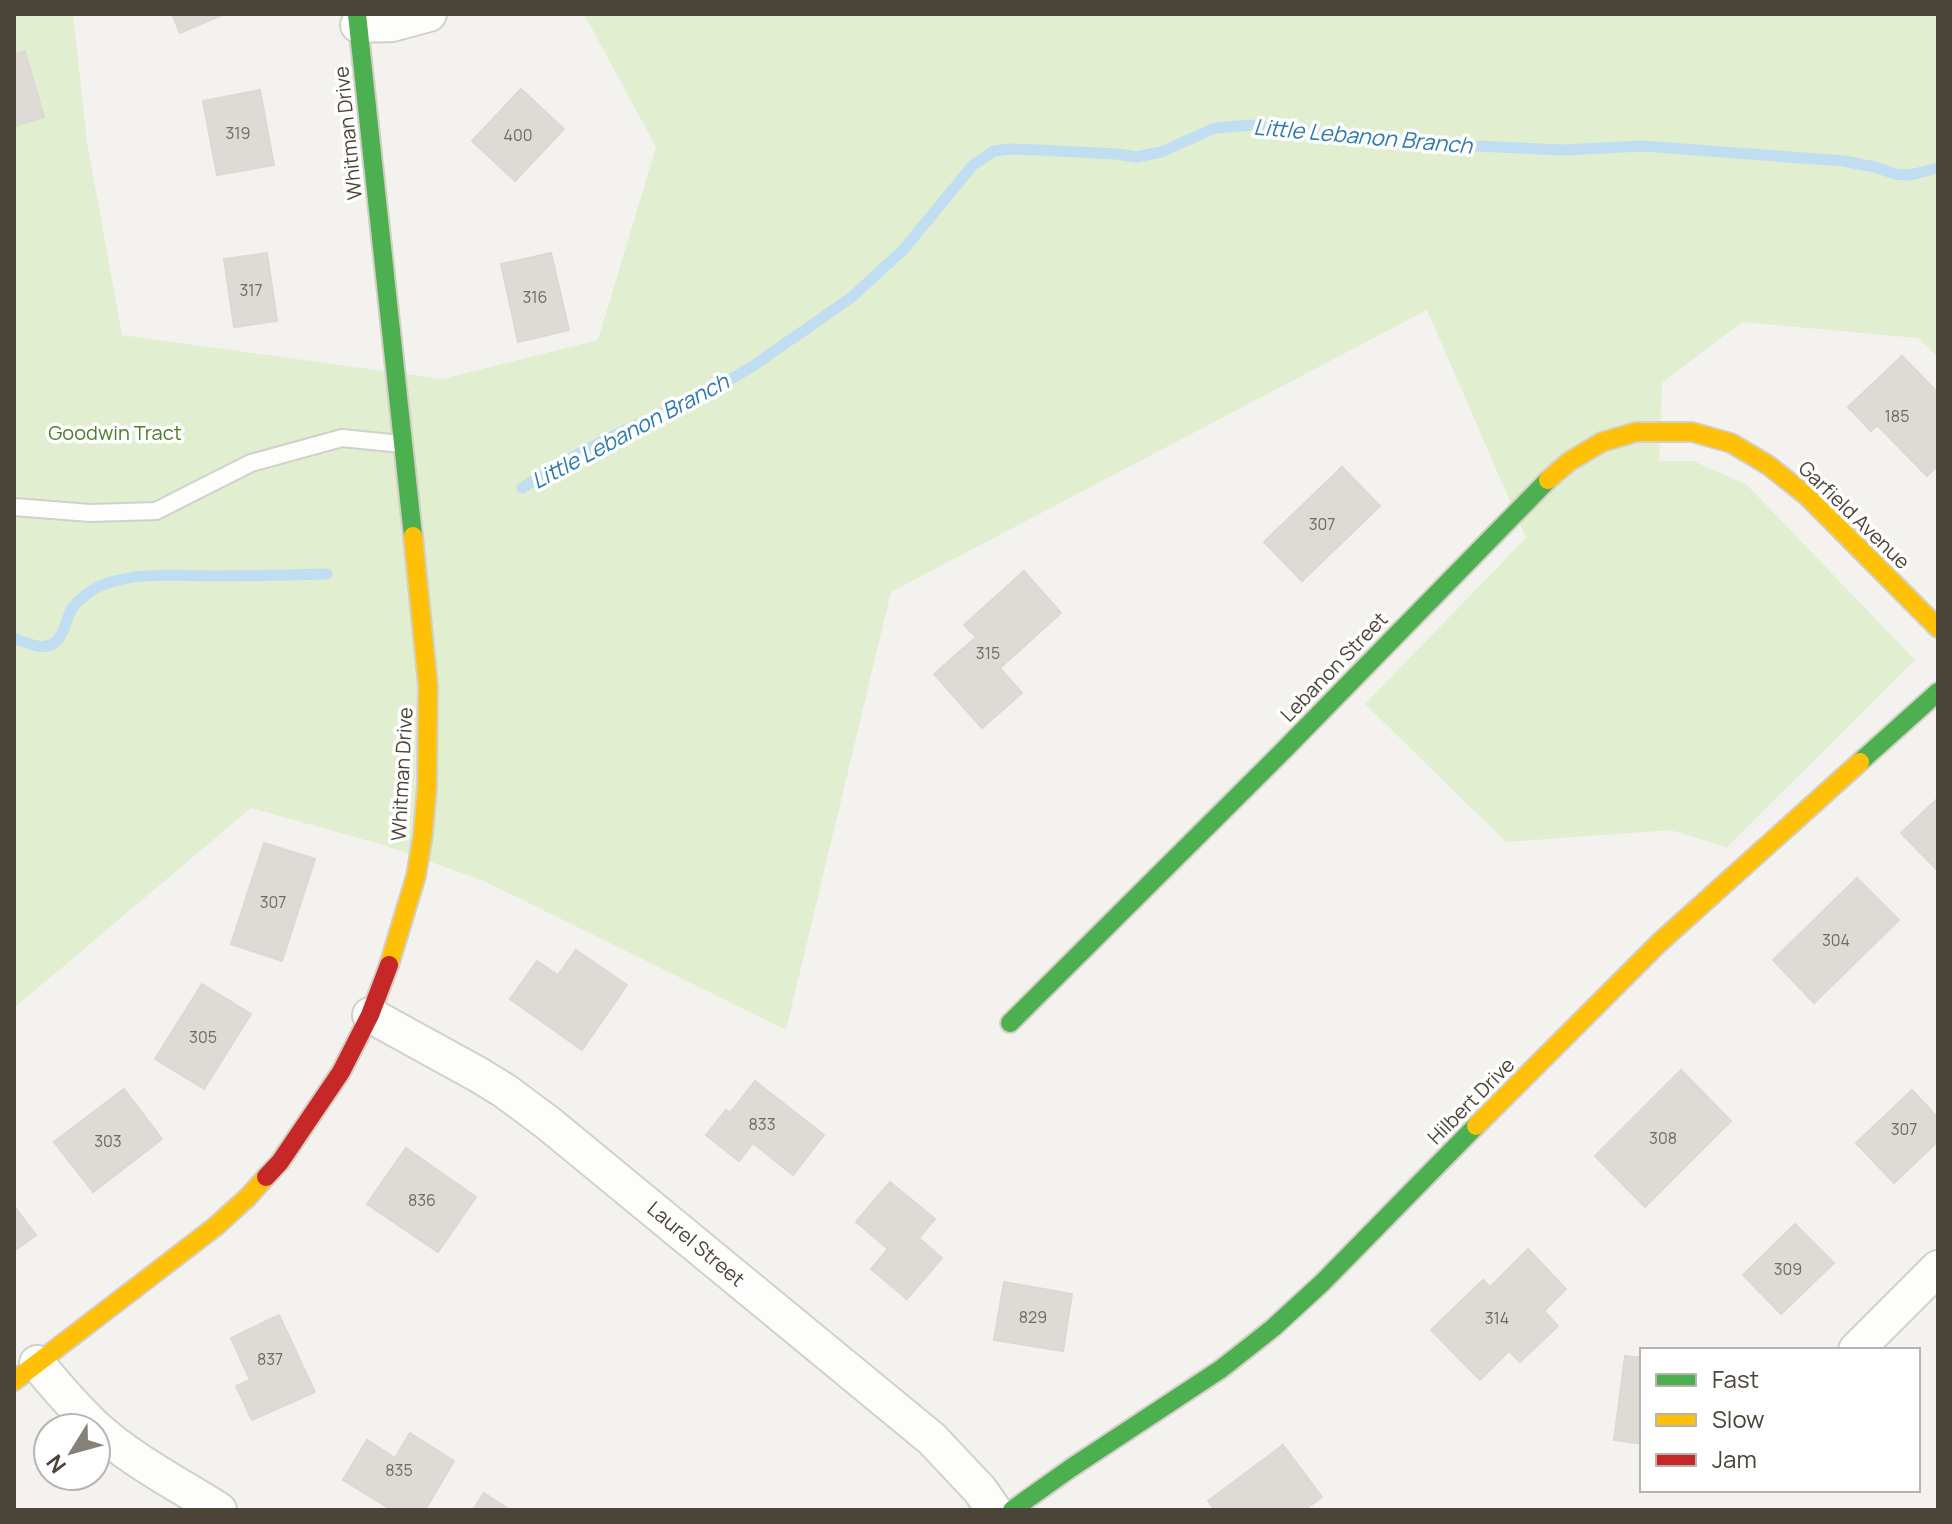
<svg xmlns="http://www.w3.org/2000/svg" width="1952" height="1524" font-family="Manrope,sans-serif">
<rect width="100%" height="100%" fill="#f4f2ee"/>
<!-- green -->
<path fill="#e1eecf" d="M14 14H73L87 142 122 335 442 379 598 340 656 147 584 14H1938V357L1918 338 1742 322 1662 383 1659 461H1693L1746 484 1915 660 1727 847 1670 830 1506 842 1365 704 1526 538 1427 310 891 592 786 1030 484 881 383 845 251 808 14 1008Z"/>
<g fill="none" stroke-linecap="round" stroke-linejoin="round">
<!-- stream -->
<path stroke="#c0ddf1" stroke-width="11" d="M522 488 567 460 621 432 706 394 753 366 852 297 904 249 973 165 994 151 1010 149 1039 150 1116 154 1137 157 1161 152 1215 128 1250 125 1363 141 1563 150 1643 146 1843 161 1875 167 1895 174 1910 175 1938 168
M14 638C30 645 52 655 62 633 66 626 67 618 71 610 80 597 96 586 111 582 145 572 180 576 215 576 253 576 290 575 327 574"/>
</g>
<!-- building -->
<path fill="#dedbd6" stroke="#dcd9d4" stroke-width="2" d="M172 14H224L180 33Z
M25 51 44 117 14 126V55Z
M521 89 564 129 515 181 472 141Z
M260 90 274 165 217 175 203 101Z
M267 253 277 321 234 327 224 259Z
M551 253 569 330 518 342 501 264Z
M1902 356 1938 393V465L1927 476 1877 425 1871 431 1848 407Z
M1342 467 1380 506 1302 581 1264 542Z
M1024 571 1061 613 1000 668 1022 693 982 728 934 674 976 637 964 625Z
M1938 798V871L1901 833Z
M264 843 315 859 282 961 231 944Z
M1857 878 1899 920 1814 1003 1773 960Z
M576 950 627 985 582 1050 510 999 537 961 558 975Z
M202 984 251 1014 204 1089 155 1059Z
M1681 1070 1731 1121 1645 1207 1595 1156Z
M755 1081 824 1135 793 1175 753 1143 739 1161 706 1135 726 1110 730 1113Z
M124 1089 162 1139 93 1192 54 1142Z
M1912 1090 1938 1118V1141L1894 1183 1856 1143Z
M406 1148 476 1197 438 1252 367 1204Z
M890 1182 935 1219 919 1238 942 1258 907 1299 871 1269 888 1249 856 1222Z
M14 1206 36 1235 14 1251Z
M1795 1224 1834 1263 1781 1314 1743 1275Z
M1528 1249 1566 1289 1544 1311 1558 1326 1520 1362 1509 1351 1480 1380 1431 1330 1483 1280 1490 1287Z
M1004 1282 1072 1294 1063 1351 994 1340Z
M279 1315 315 1392 252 1420 236 1386 250 1380 231 1338Z
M1625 1356 1642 1358V1444L1614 1440Z
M410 1433 454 1461 425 1510H392L343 1480 367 1440 395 1458Z
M1283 1445 1322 1497 1304 1510H1215L1208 1501Z
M484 1493 510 1510H473Z"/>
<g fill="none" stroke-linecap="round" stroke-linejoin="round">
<defs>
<path id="lane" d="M14 507 90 513 156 511 251 463 342 438 401 444"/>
<path id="street" d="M358 25 392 24 429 14
M370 1015 479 1075 505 1091 548 1123 932 1439 980 1490 994 1510
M1856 1350 1938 1268
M37 1363C55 1385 74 1407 95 1427 131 1460 178 1484 219 1510"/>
<path id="fast" d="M357 14 413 536
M1860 762 1938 692
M1010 1023 1284 750 1548 480
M1012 1510 1071 1468 1221 1369 1273 1328 1322 1283 1476 1126"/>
<path id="slow" d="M1548 480 1570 461 1602 442 1636 432H1692L1731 443 1768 465 1807 496 1938 628
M389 965 416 876 423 834 427 786 428 686 413 536
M1476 1126 1659 943 1860 762
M14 1381 215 1227 248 1197 266 1177"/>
<path id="jam" d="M266 1177 280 1162 341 1072 370 1015 389 965"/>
</defs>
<!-- lane casing -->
<use href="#lane" stroke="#d2d0cb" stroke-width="20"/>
<!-- street casing -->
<use href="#street" stroke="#d2d0cb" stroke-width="38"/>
<!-- fast casing -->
<use href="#fast" stroke="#d3cfc5" stroke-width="22"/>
<!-- slow casing -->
<use href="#slow" stroke="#d3cfc5" stroke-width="22"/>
<!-- jam casing -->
<use href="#jam" stroke="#d3cfc5" stroke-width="22"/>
<!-- lane -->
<use href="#lane" stroke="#fdfdfc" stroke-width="16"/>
<!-- street -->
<use href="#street" stroke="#fdfdfc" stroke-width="34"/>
<!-- fast -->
<use href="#fast" stroke="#4caf50" stroke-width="18"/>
<!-- slow -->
<use href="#slow" stroke="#ffc107" stroke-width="18"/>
<!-- jam -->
<use href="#jam" stroke="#c62828" stroke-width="18"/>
</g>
<g text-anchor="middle" stroke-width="7" stroke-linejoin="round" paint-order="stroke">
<!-- number labels -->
<g font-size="16" fill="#706a61">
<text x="238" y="139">319</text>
<text x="518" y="141">400</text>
<text x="251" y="296">317</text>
<text x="535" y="303">316</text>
<text x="1897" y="422">185</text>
<text x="1322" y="530">307</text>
<text x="988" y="659">315</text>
<text x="273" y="908">307</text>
<text x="1836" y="946">304</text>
<text x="203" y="1043">305</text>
<text x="762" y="1130">833</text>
<text x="1904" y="1135">307</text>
<text x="1663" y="1144">308</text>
<text x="108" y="1147">303</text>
<text x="422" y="1206">836</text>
<text x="1788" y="1275">309</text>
<text x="1033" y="1323">829</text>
<text x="1497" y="1324">314</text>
<text x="270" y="1365">837</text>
<text x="399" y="1476">835</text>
</g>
<!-- street labels -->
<g font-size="20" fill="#4b4439" stroke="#fff">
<text transform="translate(348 133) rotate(-96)" y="7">Whitman Drive</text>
<text transform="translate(1854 515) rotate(44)" y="7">Garfield Avenue</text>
<text transform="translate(1334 667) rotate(-46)" y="7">Lebanon Street</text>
<text transform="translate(402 774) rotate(-87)" y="7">Whitman Drive</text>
<text transform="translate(1471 1101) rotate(-45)" y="7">Hilbert Drive</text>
<text transform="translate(696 1244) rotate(40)" y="7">Laurel Street</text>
</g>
<!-- park labels -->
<g font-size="20" fill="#4a7f2a" stroke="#fff">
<text x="115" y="440">Goodwin Tract</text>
</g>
<!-- water labels -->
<g font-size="22" font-style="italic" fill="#2e7ab2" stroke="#fff">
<text transform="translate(1363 136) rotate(5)" y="8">Little Lebanon Branch</text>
<text transform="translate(630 431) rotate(-28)" y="8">Little Lebanon Branch</text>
</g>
</g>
<!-- border -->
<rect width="1952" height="1524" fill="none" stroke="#4b4439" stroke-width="32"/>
<!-- legend -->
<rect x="1640" y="1348" width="280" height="144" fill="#ffffff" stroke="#b7b4b0" stroke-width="2"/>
<rect x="1656" y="1374" width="40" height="12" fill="#4caf50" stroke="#b7b4b0" stroke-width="2"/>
<text x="1712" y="1388" font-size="24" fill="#4b4439">Fast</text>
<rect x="1656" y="1414" width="40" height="12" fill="#ffc107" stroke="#b7b4b0" stroke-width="2"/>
<text x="1712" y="1428" font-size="24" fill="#4b4439">Slow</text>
<rect x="1656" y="1454" width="40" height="12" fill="#c62828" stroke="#b7b4b0" stroke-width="2"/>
<text x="1712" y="1468" font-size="24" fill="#4b4439">Jam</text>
<!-- north arrow -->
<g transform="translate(72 1452) rotate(233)"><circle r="38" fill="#ffffff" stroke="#b7b4b0" stroke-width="2"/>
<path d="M0-6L14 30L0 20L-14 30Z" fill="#868178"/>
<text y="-12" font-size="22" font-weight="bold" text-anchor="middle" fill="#4b4439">N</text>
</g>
</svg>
